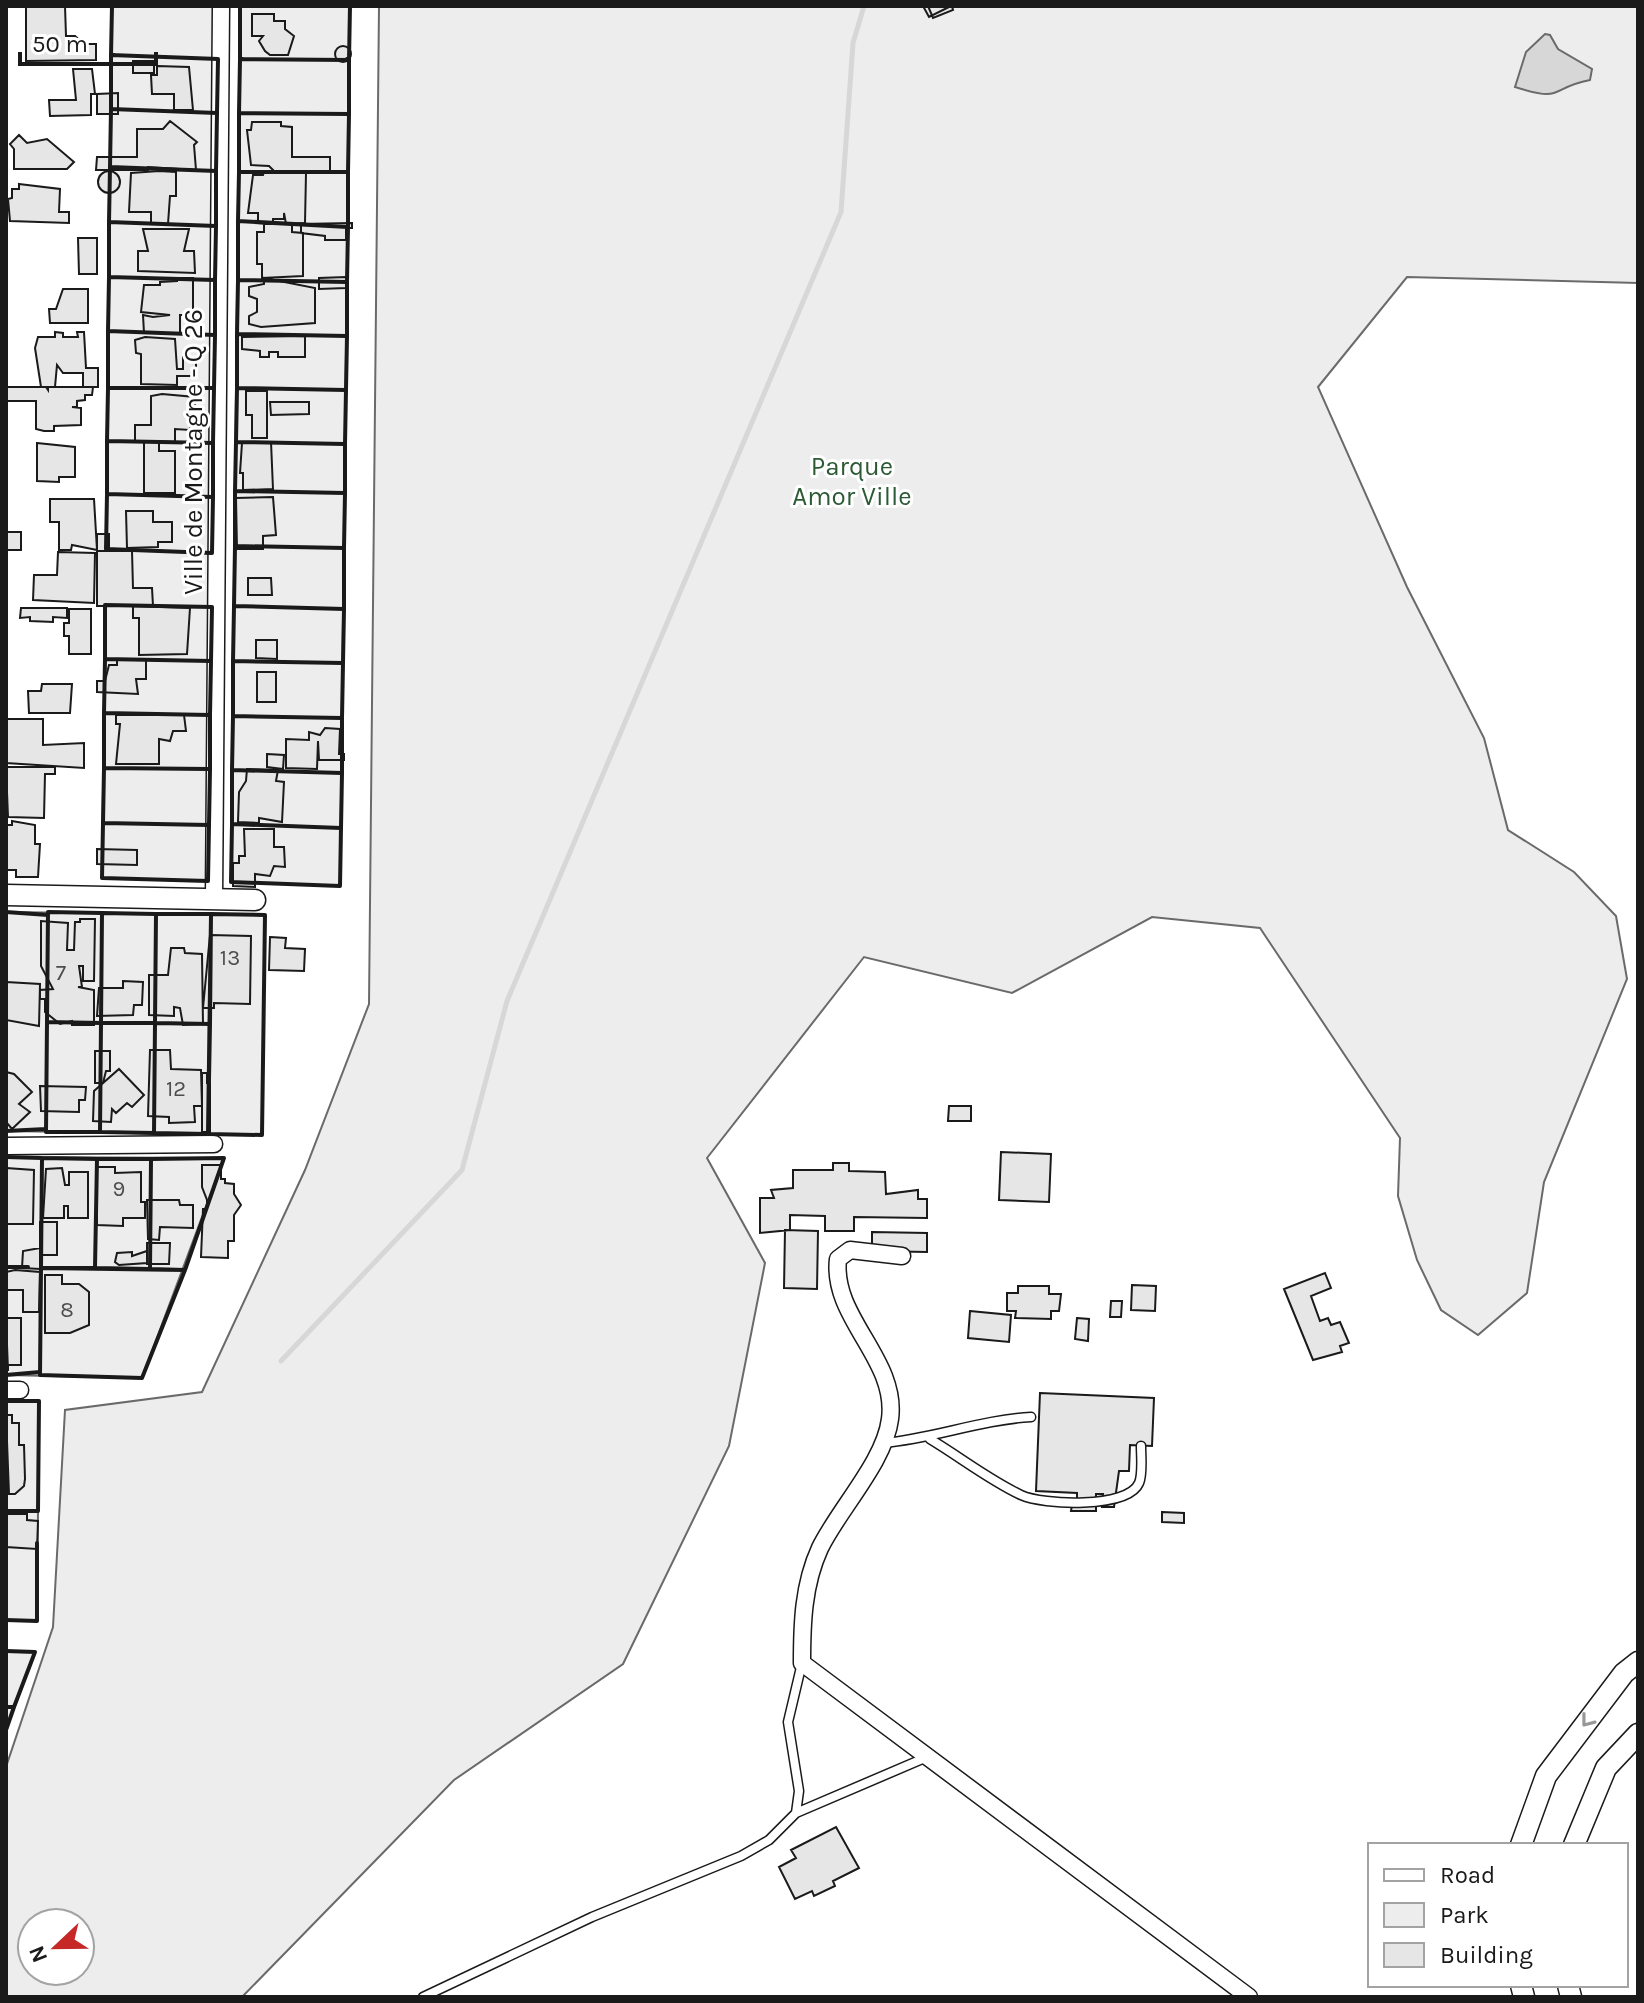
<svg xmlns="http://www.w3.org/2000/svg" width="1644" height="2003" font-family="Karla,sans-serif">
<rect width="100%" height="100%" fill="#fff"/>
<!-- green -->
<path fill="#ededed" stroke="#6a6a6a" stroke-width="2" fill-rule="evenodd" d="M112 6H218L208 881 102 878Z
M240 6H350L340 886 231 882Z
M379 6H1638V283L1407 277 1318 387 1407 587 1484 738 1508 830 1574 872 1616 916 1627 979 1544 1182 1527 1293 1478 1335 1441 1310 1417 1260 1398 1196 1400 1138 1260 928 1152 917 1012 993 864 957 707 1158 765 1263 729 1446 623 1664 454 1780 242 1997H6V1767L53 1627 65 1410 202 1392 305 1170 369 1004ZM32 1923H80V1971H32Z
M6 912 265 915 262 1135 6 1131Z
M6 1157 224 1158 142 1378 6 1375Z
M6 1401H39L37 1621 6 1620Z
M6 1651 35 1652 6 1730Z"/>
<!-- water -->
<path fill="#d7d7d7" stroke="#6a6a6a" stroke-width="2" d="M1545 34 1550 35 1558 49 1592 69 1590 80C1548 88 1566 103 1515 87L1526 52Z"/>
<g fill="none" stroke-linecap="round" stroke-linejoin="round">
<!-- stream -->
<path stroke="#d7d7d7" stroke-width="5" d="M281 1361 462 1170 507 1001 841 212 853 43 864 6"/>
</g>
<!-- building -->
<path fill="#e6e6e6" stroke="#1a1a1a" stroke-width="2" d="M26 6H65L66 36H75L84 44H96V60L26 61Z
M923 6H951L929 17Z
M928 6H952L953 10 933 18Z
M252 14H274V21H285V29L294 36 288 55H270L265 51 259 41 263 36H252Z
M335 54a8 8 0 1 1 16 0a8 8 0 1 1-16 0Z
M133 61H154V73H133Z
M157 66 189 67 193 110H174V94H152L151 75H157Z
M73 69H92L95 94H91V115L50 116 49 100H76Z
M118 93V114H97V94Z
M170 121 197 142 194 145 196 170 148 167V170H96L97 157H137V129H163Z
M252 122H281V126L292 127V157H330V171H274L269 166 251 165 247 130H251Z
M19 135 27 143 47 139 74 162 67 169H14V149L10 144Z
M98 182a11 11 0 1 1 22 0a11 11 0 1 1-22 0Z
M159 171 176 172V196H170L168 224H151V212H129L131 173Z
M264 172 306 173 305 223 286 224 284 213V219H273V224L258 223V213H248L253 175H263Z
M19 184 60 189 59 212H69V223L10 221 8 199 12 198V189H19Z
M352 223V228H346V240H325V236L301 233V224Z
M264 224H292V232L303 233V276L262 278V264H257V232H264Z
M143 229H189L184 251H194L195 273 138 271V251H148Z
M78 238H97V274H79Z
M346 277V288L319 289V278Z
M177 278H193V315H180V333H144L143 315 153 317 170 315 141 312 144 285H160V282L177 281Z
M264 278 315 288V323L261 327 249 324V316L257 312V299L249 296V287L264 284Z
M63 289H88V323H50L49 309H56Z
M55 332 63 333V337H78L77 332H84L86 368H98V387H83V373H63L57 365 55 387H41L35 348 38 337H55Z
M305 336V357H278V352H269V357H260V351L242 349V337Z
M145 337 175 339 177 369H183V357H196V376H177V385L141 384V354L136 353 135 340Z
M6 387H46L48 390V387H93L92 395H85V400L77 401V407H72L81 408V425L54 426V431H44L36 429V401H6Z
M246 391H267V438H252V415H246Z
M162 394 195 397V413L190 412V430L175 429V442L135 441V425H151V396Z
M270 402H309V414L271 415Z
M144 441 159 442V451H175V493H144Z
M271 442 273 489 243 490V473H240L242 443Z
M37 443 75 447V477H59V482L37 481Z
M273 497 276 535 263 536V549H237L236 498Z
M50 499H94L97 550 72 545 71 550H59V522H50Z
M126 511H153V522H172V542H158V547L127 548Z
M7 532H21V550H6Z
M97 534H109V551H97Z
M97 551H132L133 588H152L153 606H97Z
M58 552 95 553 94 603 33 600 34 575H57Z
M248 578H271L272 595H248Z
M133 606 190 608 187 654 139 655V618H133Z
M21 608H67V618L53 617V622L30 621V617L20 618Z
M69 609H91V654H69V636H64V623H69Z
M256 640H277V659L256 658Z
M117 659H146V679H136L138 694 97 692V681H105L109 665H117Z
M257 672H276V702H257Z
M42 684H72L70 713H29L28 691H41Z
M116 715H184L186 731H173L170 741 159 739V764H116L120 724H116Z
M6 719H43V745L84 743V768L6 763Z
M325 728 340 729 339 754H344V760H319L318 741 317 769 286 768V739L309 740V732L320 735Z
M267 754 284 755 283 769 267 767Z
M6 767H55V774H45L44 818 8 817Z
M247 769 278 770 276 781 284 782 282 822 259 818V823L238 822 239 792 246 781Z
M12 821 35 825V844H40L38 877H16V870H6V825H12Z
M244 829H274V847H284L285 867 274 866 270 876 255 874V887L233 886V863H239V856H245Z
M97 849 137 850V865L97 864Z
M80 919H95L94 981H83V966H79L82 987H78L94 990V1025H72V1021L60 1024 45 1012V999H40V990L53 989 41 966V921L68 923 67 950H74L75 922H80Z
M210 935 251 936 250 1004 214 1003V1008H203Z
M270 937 286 938 285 948 305 949 304 971 269 970Z
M171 948H184L185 953 202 954 203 1024 183 1025 180 1008 174 1007V1016L149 1015V975H168Z
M123 981 143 982 142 1005H134L133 1015 97 1016 99 988H123Z
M6 982 40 984 39 1026 6 1020Z
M150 1050H170L171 1069 201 1070 202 1106H194L195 1122 169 1123V1117L148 1116Z
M95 1051H110V1071H106L103 1083H95Z
M119 1069 144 1095 132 1107 127 1103 116 1113 112 1109 111 1122 93 1121 94 1091Z
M6 1072 14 1074 32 1092 19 1104 30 1112 12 1129 6 1122Z
M202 1073H207V1083H210V1132H202Z
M40 1086 86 1087 85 1100H79V1112L41 1111Z
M949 1106H971V1121H948Z
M1001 1152 1051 1154 1049 1202 999 1200Z
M833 1163H849V1171L885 1172 886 1194 918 1190V1199H927V1218L854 1217V1231H825V1216L790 1215V1230L760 1233V1198H774L771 1190 793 1188V1170H833Z
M202 1165H221V1179H225V1183L234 1184V1194L241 1205 234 1215V1241H228V1258L201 1257 203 1209H207V1200L202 1187Z
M97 1167H115V1173L141 1172V1202H145V1218H123V1226L97 1225Z
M6 1168 34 1170 33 1224H6Z
M62 1168 65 1185H69V1172H88V1218H68V1206H64V1218H43L46 1169Z
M147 1200H179L180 1205H193V1228L160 1227 159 1240 148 1239Z
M40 1222H57V1255H40Z
M785 1230 818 1231 817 1289 784 1288Z
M872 1232 927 1233V1252L872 1251Z
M147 1243H170L169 1264H147Z
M40 1248V1269L22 1268 23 1251Z
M147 1251V1263L119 1265 115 1262 117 1253 132 1252V1256Z
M15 1270 40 1272 39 1312H23V1290H6V1272Z
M1325 1273 1331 1288 1311 1296 1320 1321 1328 1318 1331 1325 1340 1322 1349 1343 1340 1346 1342 1352 1313 1360 1284 1289Z
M45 1275H62V1284H79L89 1292V1325L70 1333H45Z
M1132 1285 1156 1286 1155 1311 1131 1310Z
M1018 1286H1049V1294H1061L1059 1311H1051V1319L1015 1318 1016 1311H1007V1293H1018Z
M1111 1301H1122L1121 1317H1110Z
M970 1311 1011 1315 1009 1342 968 1338Z
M6 1318H21V1365H8V1371Z
M1077 1318 1089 1319 1088 1341 1075 1339Z
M1040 1393 1154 1398 1152 1446 1130 1445 1129 1471H1119L1114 1507H1102L1103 1494H1096V1511H1071L1072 1505H1077V1493L1036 1491Z
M6 1415H12V1423H19V1445H24L25 1479 24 1486 15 1494H9Z
M1162 1512 1184 1513V1523L1162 1522Z
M6 1514H27V1520L38 1521 37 1549 6 1547Z
M836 1827 859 1868 833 1881 835 1886 814 1896 812 1891 795 1899 779 1867 796 1858 791 1850Z"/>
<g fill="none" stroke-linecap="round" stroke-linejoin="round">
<defs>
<path id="service" d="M930 1439C960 1457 989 1480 1021 1495 1042 1505 1128 1509 1139 1483 1143 1474 1141 1456 1141 1446
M884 1443C935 1438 980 1420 1031 1417
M796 1813 799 1791 788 1722 802 1663
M423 1997 592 1917 741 1856 769 1840 796 1813 927 1757"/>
<path id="minor" d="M214 899 221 6
M6 1146 214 1144
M902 1256 850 1250 838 1259C831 1318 898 1359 890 1419 885 1461 839 1509 820 1548 803 1585 802 1624 802 1663L1249 1997
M6 1390H20"/>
<path id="tertiary" d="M6 895 255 900
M1521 1845 1546 1776 1624 1673 1638 1662
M1574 1845 1606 1768 1638 1734
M1521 1985 1524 1997
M1568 1985 1571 1997"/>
</defs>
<!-- service casing -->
<use href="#service" stroke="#1a1a1a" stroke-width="11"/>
<!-- minor casing -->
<use href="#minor" stroke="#1a1a1a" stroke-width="19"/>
<!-- tertiary casing -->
<use href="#tertiary" stroke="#1a1a1a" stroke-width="23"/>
<!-- service -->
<use href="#service" stroke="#fff" stroke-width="8"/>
<!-- minor -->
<use href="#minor" stroke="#fff" stroke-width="16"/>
<!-- tertiary -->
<use href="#tertiary" stroke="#fff" stroke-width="20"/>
<!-- wall -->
<path stroke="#1a1a1a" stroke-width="4" d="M112 6 111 55H115
M240 6V59H243
M111 55 218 59 217 113 111 109Z
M240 59 349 60V114L239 113Z
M347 59 349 60 350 6
M111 109 217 113 216 171 110 167Z
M239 113 349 114 348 172H239Z
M110 167 216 171V226L109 222Z
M239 172H348V227L238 221Z
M238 221 348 227 347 282 238 280Z
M109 222 216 226 215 280 109 277Z
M109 277 215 280V335L108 331Z
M238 280 347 282V336L237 334Z
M108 331 215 335 214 388H108Z
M237 334 347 336 346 390 237 388Z
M108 388H214L213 443 107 441Z
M237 388 346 390 345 444 236 442Z
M107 441 213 443V497L107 494Z
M236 442 345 444V493L235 491Z
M235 491 345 493 344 548 235 546Z
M107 494 213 497 212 553 106 549Z
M235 546 344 548V609L234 606Z
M105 605 212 607 211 661 105 659Z
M234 606 344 609 343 663 233 661Z
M105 659 211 661 210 715 104 713Z
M233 661 343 663 342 718 233 716Z
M104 713 210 715V769L104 768Z
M233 716 342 718V773L232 770Z
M104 768 210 769 209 825 103 823Z
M232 770 342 773 341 828 232 824Z
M103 823 209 825 208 881 102 878Z
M232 824 341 828 340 886 231 882Z
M6 912 48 915
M48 912 102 913 101 1023 47 1022Z
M102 913 156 914 155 1023H101Z
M156 914H211L210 1024 155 1023Z
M211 914 265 915 262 1135 208 1134Z
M47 1022 101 1023 100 1132H46Z
M101 1023H155L154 1133 100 1132Z
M155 1023 210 1024 208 1134 154 1133Z
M6 1131 46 1129
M6 1157 42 1158V1161
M42 1158 97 1159 95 1268H41Z
M224 1158 185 1270 150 1269 151 1159Z
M97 1159H151L150 1269 95 1268Z
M6 1267H28
M41 1268 185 1270 142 1378 40 1375Z
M6 1375 40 1372
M6 1401H39L38 1511H6
M6 1620 37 1621V1543
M6 1651 35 1652 14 1707H6
M6 1730 14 1707"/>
</g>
<!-- one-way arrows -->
<defs><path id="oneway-chevron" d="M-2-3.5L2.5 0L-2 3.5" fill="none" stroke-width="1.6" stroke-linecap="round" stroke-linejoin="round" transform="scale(2)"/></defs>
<use stroke="#989898" href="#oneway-chevron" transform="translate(1587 1721) rotate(128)"/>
<g text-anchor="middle" stroke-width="6" stroke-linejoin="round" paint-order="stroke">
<!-- number labels -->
<g font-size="22" fill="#4d4d4d">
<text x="230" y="965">13</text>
<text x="61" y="980">7</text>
<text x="176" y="1096">12</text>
<text x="119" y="1196">9</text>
<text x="67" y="1317">8</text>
</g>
<!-- street labels -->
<g font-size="26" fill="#1a1a1a" stroke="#fff">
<text transform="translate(193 452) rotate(-90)" y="9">Ville de Montagne - Q 26</text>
</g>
<!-- park labels -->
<g font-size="26" fill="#2b5a34" stroke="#fff">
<text x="852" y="475">Parque<tspan x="852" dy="30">Amor Ville</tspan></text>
</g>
</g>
<!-- border -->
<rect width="1644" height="2003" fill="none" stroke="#1a1a1a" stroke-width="16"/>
<!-- legend -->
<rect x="1368" y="1843" width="260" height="144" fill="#ffffff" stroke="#a3a3a3" stroke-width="2"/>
<rect x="1384" y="1869" width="40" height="12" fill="#ffffff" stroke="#a3a3a3" stroke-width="2"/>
<text x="1440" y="1883" font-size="24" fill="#1a1a1a">Road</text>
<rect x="1384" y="1903" width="40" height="24" fill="#ededed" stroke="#a3a3a3" stroke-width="2"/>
<text x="1440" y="1923" font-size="24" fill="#1a1a1a">Park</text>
<rect x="1384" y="1943" width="40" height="24" fill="#e6e6e6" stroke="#a3a3a3" stroke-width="2"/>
<text x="1440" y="1963" font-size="24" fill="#1a1a1a">Building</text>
<!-- north arrow -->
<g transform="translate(56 1947) rotate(248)"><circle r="38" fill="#ffffff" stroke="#a3a3a3" stroke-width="2"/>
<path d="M0-6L14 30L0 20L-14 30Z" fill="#c62828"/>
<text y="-12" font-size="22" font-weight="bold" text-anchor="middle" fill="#1a1a1a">N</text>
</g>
<!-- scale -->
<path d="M20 52v12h136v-12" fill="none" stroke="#1a1a1a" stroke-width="4"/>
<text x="32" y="52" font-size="24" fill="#1a1a1a" stroke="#ffffff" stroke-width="6" paint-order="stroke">50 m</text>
</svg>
